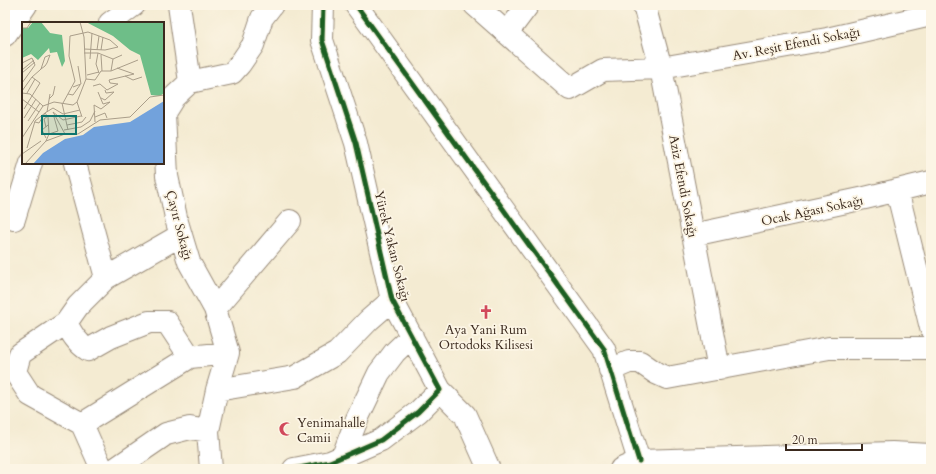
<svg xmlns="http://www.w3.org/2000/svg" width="936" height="474" font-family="Cardo,serif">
<rect width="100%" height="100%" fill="#fcf5e5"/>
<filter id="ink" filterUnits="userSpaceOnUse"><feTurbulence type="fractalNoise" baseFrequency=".025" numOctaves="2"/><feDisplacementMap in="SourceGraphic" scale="8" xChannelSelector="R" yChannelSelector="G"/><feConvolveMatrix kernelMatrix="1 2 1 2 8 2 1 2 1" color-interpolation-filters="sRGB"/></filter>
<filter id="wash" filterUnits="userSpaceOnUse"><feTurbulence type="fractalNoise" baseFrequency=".012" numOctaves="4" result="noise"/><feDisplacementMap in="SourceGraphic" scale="16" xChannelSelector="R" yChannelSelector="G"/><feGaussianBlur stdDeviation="0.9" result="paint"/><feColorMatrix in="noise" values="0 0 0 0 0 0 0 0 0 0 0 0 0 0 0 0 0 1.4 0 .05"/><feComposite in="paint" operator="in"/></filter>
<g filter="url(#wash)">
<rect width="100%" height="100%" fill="#f4ebd2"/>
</g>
<g filter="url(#ink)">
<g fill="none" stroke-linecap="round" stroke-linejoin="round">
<defs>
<path id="minor" d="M179 5 190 82 174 97 164 113 167 176 177 222 189 262 215 309 228 353 217 390 208 431 211 469
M356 5 604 349 639 461
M475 5 570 89 603 70 661 68 827 39 931 15
M644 5 661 68 719 369
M110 23 134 5
M507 33 528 5
M5 35 26 5
M190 82 232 73 240 64 253 45 262 18 272 5
M75 163 106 278
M897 190 931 328
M14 219 31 163
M693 235 865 198 931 182
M215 309 290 221
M66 323C72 334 77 343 88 350L111 337 149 322H167L190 357
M610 370 629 362H640L656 373 667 378 829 348H931
M217 390 295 377 337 353 369 320 392 300
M440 390 465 415 489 469
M82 424 190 357 228 353
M345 464 343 456 357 419 379 373 395 352 412 336
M102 469 82 424 30 395 15 372 20 354 66 323 78 306 106 278 181 235
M115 469 166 434 190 428 208 431
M294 469 330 462 381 440 418 412 440 390 392 300 356 143 322 40 323 5"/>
<path id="secondary" d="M621 469 639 461 892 453 931 455"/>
</defs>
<!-- minor casing -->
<use href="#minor" stroke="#988a78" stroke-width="24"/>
<!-- secondary casing -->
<use href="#secondary" stroke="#988a78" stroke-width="24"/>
<!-- minor -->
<use href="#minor" stroke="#fff" stroke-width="22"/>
<!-- secondary -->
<use href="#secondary" stroke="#fff" stroke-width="22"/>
<defs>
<path id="cycleway" d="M356 5 604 349 639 461
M294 469 330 462 381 440 418 412 440 390 392 300 356 143 322 40 323 5"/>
</defs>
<!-- cycleway casing -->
<use href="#cycleway" stroke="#fcf5e5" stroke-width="8"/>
<!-- cycleway -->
<use href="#cycleway" stroke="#1b5e20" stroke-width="5"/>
</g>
</g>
<!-- icons -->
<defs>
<symbol id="church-bare" viewBox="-9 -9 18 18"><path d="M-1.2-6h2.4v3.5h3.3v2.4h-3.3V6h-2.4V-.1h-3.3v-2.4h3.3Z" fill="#d1495b" stroke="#fcf5e5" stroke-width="2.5" paint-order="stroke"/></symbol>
<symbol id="mosque-bare" viewBox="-9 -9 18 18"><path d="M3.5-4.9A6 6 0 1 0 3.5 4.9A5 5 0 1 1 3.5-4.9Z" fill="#d1495b" stroke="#fcf5e5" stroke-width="2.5" paint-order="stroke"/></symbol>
</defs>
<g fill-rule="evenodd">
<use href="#church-bare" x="476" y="302" width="20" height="20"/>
<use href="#mosque-bare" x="276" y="419" width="20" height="20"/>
</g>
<g text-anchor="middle" stroke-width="3.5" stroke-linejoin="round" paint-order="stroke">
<!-- street labels -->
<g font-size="13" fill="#3b2a1e" stroke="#fcf5e5">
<text transform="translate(796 43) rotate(-11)" y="5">Av. Reşit Efendi Sokağı</text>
<text transform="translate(684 186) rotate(79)" y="5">Aziz Efendi Sokağı</text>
<text transform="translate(812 210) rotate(-12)" y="5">Ocak Ağası Sokağı</text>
<text transform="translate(180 225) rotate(75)" y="5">Çayır Sokağı</text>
<text transform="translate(393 246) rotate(76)" y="5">Yürek Yakan Sokağı</text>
</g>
<!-- poi labels -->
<g font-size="13" fill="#3b2a1e" stroke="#fcf5e5">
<text x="486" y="334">Aya Yani Rum<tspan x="486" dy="15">Ortodoks Kilisesi</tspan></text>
<text x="297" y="427" text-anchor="start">Yenimahalle<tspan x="297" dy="15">Camii</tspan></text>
</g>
</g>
<!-- overview -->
<g transform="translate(22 22)">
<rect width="142" height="142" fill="#f4ebd2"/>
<path d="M11 0H19L28 11 40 13 43 39 40 45 35 30 28 31 27 26 16 38 9 32 0 36V6H6ZM64 0H142V71L138 74 129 73 118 33 108 28 91 14Z" fill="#6ebe88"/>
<path d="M142 79V142H11L21 131 43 117 61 113 72 105 108 100Z" fill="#72a2dc"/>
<path fill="none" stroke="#aa9e8a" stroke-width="1" d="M58 0 62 15 64 57M0 6H5L9 0M75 28 77 14M79 28 81 15M62 31H76L91 37 100 33M76 31 74 42 77 51M79 33 80 49M68 37 70 11M0 41 10 36 13 43 0 61M0 48 12 38M89 49 91 37M0 51 13 40M65 53 77 50M103 54 111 58 120 55M64 57 73 58 79 49H89L116 38M71 64 78 62 85 68 96 62 88 61 87 58 112 52 95 46M51 65 59 62 56 44M0 69 10 55M0 71 8 72 21 84M5 71 13 57M46 72 51 73 58 63M79 76 83 78 92 70 84 71 83 68M0 77 17 90M27 77 31 73 33 64M55 80 60 95M40 81 46 108M41 81 53 59 47 34 48 14 66 10 88 18 96 25 83 28 62 27M2 87 18 61 10 55 18 48 19 47 23 44 25 41 28 33 23 35 19 47M25 90 28 72M73 95 83 91 85 96M2 96 14 77M6 99 18 81M13 100 17 101 23 91 31 86 41 92 58 88M73 100 72 83 79 87 88 80 81 82 76 70M45 103 60 100 64 95M24 105 22 97 26 94M42 108 59 105 68 99 73 89M43 112 31 90 41 98 59 94M0 116 21 84 32 80 51 83 55 80 64 57M24 116 20 108 26 103M24 119 27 112 36 109 32 95M5 126 13 99 23 91 26 95 27 112M0 132 19 119M3 142 24 119 43 112H56L78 98 108 95 128 75 142 73"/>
<path fill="#0f766e" fill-opacity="0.15" stroke="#0f766e" stroke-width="2" d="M20 94H54V112H20Z"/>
<rect width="142" height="142" fill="none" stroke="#3b2a1e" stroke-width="2"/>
</g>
<!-- margin -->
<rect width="936" height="474" fill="none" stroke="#fcf5e5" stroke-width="20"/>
<!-- scale -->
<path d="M786 444v6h76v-6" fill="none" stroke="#3b2a1e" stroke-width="2"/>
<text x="792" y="444" font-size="12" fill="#3b2a1e" stroke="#fcf5e5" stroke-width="3" paint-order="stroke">20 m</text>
</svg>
